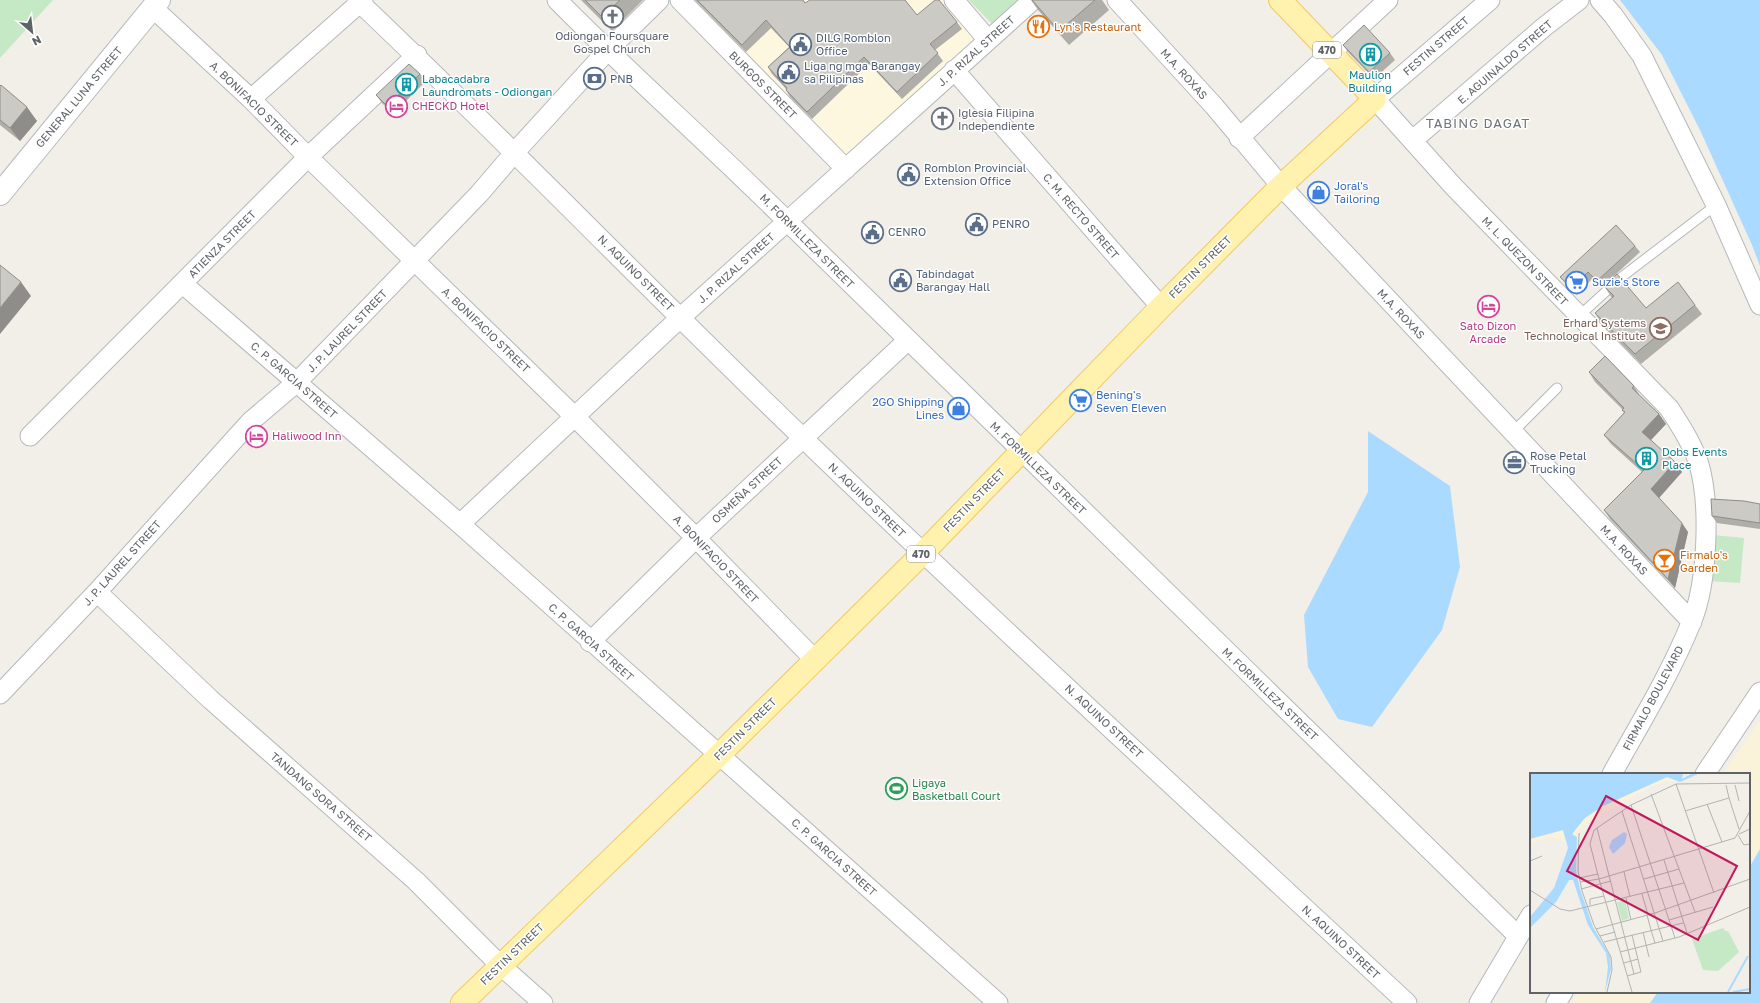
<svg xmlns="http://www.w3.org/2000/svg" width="1760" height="1003" font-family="'Golos Text',sans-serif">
<rect width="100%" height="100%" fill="#f1efe8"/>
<!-- commercial -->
<path fill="#fef7e0" d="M680 0H954L988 40 846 169Z"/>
<!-- green -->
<path fill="#c5e8c5" d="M0 0H53L0 58Z
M969 0H1018L995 21 991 23Z
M1713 535 1744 538 1740 583 1709 581Z"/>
<!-- sand -->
<path fill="#fbf3d9" d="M1760 720V849L1749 868V774H1723Z
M1579 992H1658L1650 1003H1572Z"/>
<!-- water -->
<path fill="#aadaff" d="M1620 0H1760V266L1752 245 1700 130 1662 55Z
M1368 431 1450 486 1460 567 1442 630 1372 727 1338 719 1308 667 1304 615 1368 492Z
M1760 849V1003H1650L1658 992H1749V868Z"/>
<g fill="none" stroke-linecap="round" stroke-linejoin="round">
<defs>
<path id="lane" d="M1579 316 1623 276 1716 205
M1513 432 1557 388"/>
<path id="street" d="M357 0C509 144 654 295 805 440 1003 631 1206 816 1407 1003
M557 0C633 77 714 148 790 224 1032 463 1275 700 1518 936
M680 0 846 169
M954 0 988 40
M1117 0 1214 106 1281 186 1692 622
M1490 0 1375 99 1454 187 1669 408C1680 425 1691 442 1698 461 1711 502 1708 583 1691 623 1670 675 1639 725 1612 774
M1600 0 1613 15 1642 56 1716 205 1760 305
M153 8 251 99 308 157 574 416 696 538 814 659
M954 70 1161 307
M251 99 363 0
M1239 138 1388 0
M1413 140 1544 27 1579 0
M183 284 460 524 998 1003
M30 436 308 157 417 55
M460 524 680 318 1033 0
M97 592 210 699 416 881 500 965 543 1003
M590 642 696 538 907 341
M0 694 97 592 250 422 297 382 479 194 515 152 607 51 659 0
M1705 774 1760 692
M1479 1003 1531 915
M1556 1003 1563 992"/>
<path id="secondary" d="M0 194 159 0"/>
<path id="primary" d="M462 1003 719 755 923 553 1161 307 1281 186 1375 99 1280 0"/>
</defs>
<!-- lane casing -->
<use href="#lane" stroke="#b5b8bc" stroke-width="11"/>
<!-- street casing -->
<use href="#street" stroke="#b5b8bc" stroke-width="21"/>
<!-- secondary casing -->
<use href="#secondary" stroke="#b6babf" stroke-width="24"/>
<!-- primary casing -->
<use href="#primary" stroke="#f2c960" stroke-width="24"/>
<!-- lane -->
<use href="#lane" stroke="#fff" stroke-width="9"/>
<!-- street -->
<use href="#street" stroke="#fff" stroke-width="19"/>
<!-- secondary -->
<use href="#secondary" stroke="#fff" stroke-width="22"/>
<!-- primary -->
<use href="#primary" stroke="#fff2af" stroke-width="22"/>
</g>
<!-- wall -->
<path fill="#afaea9" d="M581 0H643L612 31Z
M695 0H803L805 3 917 15 957 22 962 29 935 50 943 61 902 99 869 64 812 119 790 97 786 90V89L772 74 768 67 789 47 771 28 746 52Z
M1031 0H1102L1109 10 1069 45 1038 10Z
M1343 45 1390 53 1395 60 1374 79 1348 52Z
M420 74 425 82 393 114 382 103 376 95Z
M0 86 37 121 20 141 0 125Z
M1635 246 1640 252 1602 287 1593 278 1577 295 1565 283 1560 277Z
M1604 286 1646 308 1695 305 1702 314 1641 364 1601 323 1595 313 1612 298Z
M1589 372 1634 386 1640 396 1659 414 1666 424 1651 440 1682 472 1659 498 1688 532 1675 588 1610 519 1604 510 1642 472 1611 444 1604 435 1624 413 1622 410H1623L1595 382Z
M1760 504V529L1717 523 1712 516Z"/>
<!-- shaded-wall -->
<path fill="#8f8d8a" d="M27 107 37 121 20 141 10 128Z
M21 282 31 296 0 334V308Z
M1659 414 1666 424 1649 442 1642 432Z
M1675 462 1682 472 1658 499 1651 489Z
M1682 523 1688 532 1675 588 1668 579Z"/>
<!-- building -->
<path fill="#cccac5" stroke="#8f8d8a" d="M585 0H620L602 17Z
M697 0H803L805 3 810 0H905L917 15 935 0H939L957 22 930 44 938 53 897 92 864 57 807 112 786 90 787 88 768 67 790 47 766 20 742 45Z
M1032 0H1095L1059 31Z
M1364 25 1390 53 1369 72 1343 45Z
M409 64 420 74 387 106 376 95Z
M1 85 27 107 10 128 0 120V86Z
M1616 225 1635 246 1597 281 1588 272 1572 288 1560 277Z
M0 265 21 282 0 308Z
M1617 274 1646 308 1678 282 1695 305 1635 354 1595 313 1614 296 1604 286Z
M1605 356 1634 386 1632 388 1659 414 1642 432 1675 462 1651 489 1682 523 1668 579 1604 510 1644 470 1604 435 1625 412 1622 410 1624 408 1589 372Z
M1711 499 1744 501 1760 504V523L1712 516Z"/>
<!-- icons -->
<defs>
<symbol id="church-ring" viewBox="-11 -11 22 22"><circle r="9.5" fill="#fff" stroke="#6b7280" stroke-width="1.5"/><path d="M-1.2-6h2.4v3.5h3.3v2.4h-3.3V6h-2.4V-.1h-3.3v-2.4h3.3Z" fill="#6b7280"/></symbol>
<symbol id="restaurant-ring" viewBox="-11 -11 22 22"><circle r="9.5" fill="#fff" stroke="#e8710a" stroke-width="1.5"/><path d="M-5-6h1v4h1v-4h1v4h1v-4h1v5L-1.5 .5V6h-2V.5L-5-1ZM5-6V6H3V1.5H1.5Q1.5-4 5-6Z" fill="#e8710a"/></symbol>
<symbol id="civic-ring" viewBox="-11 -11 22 22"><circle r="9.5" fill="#fff" stroke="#5c6f8a" stroke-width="1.5"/><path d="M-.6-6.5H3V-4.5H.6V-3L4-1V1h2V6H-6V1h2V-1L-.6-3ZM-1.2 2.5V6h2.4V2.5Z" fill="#5c6f8a"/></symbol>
<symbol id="building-ring" viewBox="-11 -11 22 22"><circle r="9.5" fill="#fff" stroke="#0f9aa8" stroke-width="1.5"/><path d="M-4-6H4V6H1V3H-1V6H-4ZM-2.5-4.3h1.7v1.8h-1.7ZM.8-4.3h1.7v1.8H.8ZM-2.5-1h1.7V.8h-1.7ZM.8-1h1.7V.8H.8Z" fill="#0f9aa8"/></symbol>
<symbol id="bank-ring" viewBox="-11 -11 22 22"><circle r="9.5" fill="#fff" stroke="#5c6f8a" stroke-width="1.5"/><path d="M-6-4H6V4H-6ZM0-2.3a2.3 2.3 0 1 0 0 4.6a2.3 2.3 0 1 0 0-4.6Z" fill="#5c6f8a"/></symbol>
<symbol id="hotel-ring" viewBox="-11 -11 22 22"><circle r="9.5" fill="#fff" stroke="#d1479c" stroke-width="1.5"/><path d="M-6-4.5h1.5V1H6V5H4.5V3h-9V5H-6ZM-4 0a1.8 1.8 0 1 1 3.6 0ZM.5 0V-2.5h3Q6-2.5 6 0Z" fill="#d1479c"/></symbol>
<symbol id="shop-ring" viewBox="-11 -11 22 22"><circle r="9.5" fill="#fff" stroke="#3f7fe0" stroke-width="1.5"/><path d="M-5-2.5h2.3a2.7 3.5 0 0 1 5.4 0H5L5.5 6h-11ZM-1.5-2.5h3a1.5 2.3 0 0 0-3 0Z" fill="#3f7fe0"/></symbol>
<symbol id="supermarket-ring" viewBox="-11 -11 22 22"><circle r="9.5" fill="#fff" stroke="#3f7fe0" stroke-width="1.5"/><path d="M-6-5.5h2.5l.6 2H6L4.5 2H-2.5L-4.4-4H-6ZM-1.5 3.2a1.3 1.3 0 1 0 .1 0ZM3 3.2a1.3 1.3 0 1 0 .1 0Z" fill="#3f7fe0"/></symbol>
<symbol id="university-ring" viewBox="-11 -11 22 22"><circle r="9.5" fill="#fff" stroke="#8d6e63" stroke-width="1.5"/><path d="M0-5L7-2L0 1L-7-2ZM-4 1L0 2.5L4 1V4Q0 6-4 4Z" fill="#8d6e63"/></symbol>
<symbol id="office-ring" viewBox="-11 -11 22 22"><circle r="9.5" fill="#fff" stroke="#5c6f8a" stroke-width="1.5"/><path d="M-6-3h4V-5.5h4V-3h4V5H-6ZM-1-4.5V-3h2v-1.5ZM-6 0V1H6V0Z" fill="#5c6f8a"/></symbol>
<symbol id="bar-ring" viewBox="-11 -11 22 22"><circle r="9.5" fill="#fff" stroke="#e8710a" stroke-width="1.5"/><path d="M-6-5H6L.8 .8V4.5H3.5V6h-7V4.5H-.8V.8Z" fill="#e8710a"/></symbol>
<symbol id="stadium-ring" viewBox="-11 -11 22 22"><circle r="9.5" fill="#fff" stroke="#2e9e5b" stroke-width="1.5"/><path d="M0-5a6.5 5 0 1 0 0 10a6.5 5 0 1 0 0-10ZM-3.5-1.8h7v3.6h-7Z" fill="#2e9e5b"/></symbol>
</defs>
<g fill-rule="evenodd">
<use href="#church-ring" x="600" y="4" width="25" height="25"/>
<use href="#restaurant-ring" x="1026" y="14" width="25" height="25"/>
<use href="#civic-ring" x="788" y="32" width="25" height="25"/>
<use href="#building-ring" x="1358" y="42" width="25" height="25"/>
<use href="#civic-ring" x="776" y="60" width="25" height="25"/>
<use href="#bank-ring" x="582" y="66" width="25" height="25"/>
<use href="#building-ring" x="394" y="72" width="25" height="25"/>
<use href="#hotel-ring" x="384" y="94" width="25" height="25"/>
<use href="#church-ring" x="930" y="106" width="25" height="25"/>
<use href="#civic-ring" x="896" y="162" width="25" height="25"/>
<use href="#shop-ring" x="1306" y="180" width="25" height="25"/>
<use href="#civic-ring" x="964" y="212" width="25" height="25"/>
<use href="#civic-ring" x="860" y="220" width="25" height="25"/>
<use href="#civic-ring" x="888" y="268" width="25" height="25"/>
<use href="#supermarket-ring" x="1564" y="270" width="25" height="25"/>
<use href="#hotel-ring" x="1476" y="294" width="25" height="25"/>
<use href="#university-ring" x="1648" y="316" width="25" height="25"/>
<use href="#supermarket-ring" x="1068" y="388" width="25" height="25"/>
<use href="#shop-ring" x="946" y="396" width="25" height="25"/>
<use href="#hotel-ring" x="244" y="424" width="25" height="25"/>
<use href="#building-ring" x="1634" y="446" width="25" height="25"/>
<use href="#office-ring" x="1502" y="450" width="25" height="25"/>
<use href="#bar-ring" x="1652" y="548" width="25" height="25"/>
<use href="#stadium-ring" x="884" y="776" width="25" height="25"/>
</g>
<g text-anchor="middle" stroke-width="3" stroke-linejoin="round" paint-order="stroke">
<!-- shield labels -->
<g fill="#fff" stroke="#8f9295" stroke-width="1">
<rect x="1313" y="42" width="28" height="16" rx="3"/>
<rect x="907" y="546" width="28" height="16" rx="3"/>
</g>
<g font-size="10" font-weight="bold" fill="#5f6368">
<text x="1327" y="54">470</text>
<text x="921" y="558">470</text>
</g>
<!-- food labels -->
<g font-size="11" fill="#c56008" stroke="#fff" text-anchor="start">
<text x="1054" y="31">Lyn's Restaurant</text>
<text x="1680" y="559">Firmalo's<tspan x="1680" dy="13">Garden</tspan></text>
</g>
<!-- worship labels -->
<g font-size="11" fill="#5b616d" stroke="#fff">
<text x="612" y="40">Odiongan Foursquare<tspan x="612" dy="13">Gospel Church</tspan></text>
<text x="958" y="117" text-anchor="start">Iglesia Filipina<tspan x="958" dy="13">Independiente</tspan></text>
</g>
<!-- service labels -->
<g font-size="11" fill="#4e5e75" stroke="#fff" text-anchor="start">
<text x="816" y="42">DILG Romblon<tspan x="816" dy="13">Office</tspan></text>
<text x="804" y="70">Liga ng mga Barangay<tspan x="804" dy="13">sa Pilipinas</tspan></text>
<text x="610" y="83">PNB</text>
<text x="924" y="172">Romblon Provincial<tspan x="924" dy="13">Extension Office</tspan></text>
<text x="992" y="228">PENRO</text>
<text x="888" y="236">CENRO</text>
<text x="916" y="278">Tabindagat<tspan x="916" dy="13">Barangay Hall</tspan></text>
<text x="1530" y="460">Rose Petal<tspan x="1530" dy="13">Trucking</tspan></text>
</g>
<!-- street labels -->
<g font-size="11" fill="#5f6368" stroke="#fff">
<text transform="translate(1436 46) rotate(-41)" y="4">FESTIN STREET</text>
<text transform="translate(976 51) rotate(-42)" y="4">J. P. RIZAL STREET</text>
<text transform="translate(1505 62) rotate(-41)" y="4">E. AGUINALDO STREET</text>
<text transform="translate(1184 74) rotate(48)" y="4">M.A. ROXAS</text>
<text transform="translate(763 85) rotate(45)" y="4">BURGOS STREET</text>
<text transform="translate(79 97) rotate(-50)" y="4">GENERAL LUNA STREET</text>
<text transform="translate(254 104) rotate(44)" y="4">A. BONIFACIO STREET</text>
<text transform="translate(1081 216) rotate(49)" y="4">C. M. RECTO STREET</text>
<text transform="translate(807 241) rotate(45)" y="4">M. FORMILLEZA STREET</text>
<text transform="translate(222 244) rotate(-45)" y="4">ATIENZA STREET</text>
<text transform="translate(1525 261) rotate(46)" y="4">M. L. QUEZON STREET</text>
<text transform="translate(1200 267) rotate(-45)" y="4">FESTIN STREET</text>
<text transform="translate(736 268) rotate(-42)" y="4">J. P. RIZAL STREET</text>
<text transform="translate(636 273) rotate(45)" y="4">N. AQUINO STREET</text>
<text transform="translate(1401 314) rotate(47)" y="4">M.A. ROXAS</text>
<text transform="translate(486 330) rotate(44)" y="4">A. BONIFACIO STREET</text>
<text transform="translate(347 331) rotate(-46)" y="4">J. P. LAUREL STREET</text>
<text transform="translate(294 380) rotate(41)" y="4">C. P. GARCIA STREET</text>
<text transform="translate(1038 468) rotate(44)" y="4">M. FORMILLEZA STREET</text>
<text transform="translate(747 490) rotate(-43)" y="4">OSMEÑA STREET</text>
<text transform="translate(867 500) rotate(44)" y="4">N. AQUINO STREET</text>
<text transform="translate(974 500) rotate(-46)" y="4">FESTIN STREET</text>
<text transform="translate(1624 550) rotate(47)" y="4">M.A. ROXAS</text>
<text transform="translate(716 559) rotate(46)" y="4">A. BONIFACIO STREET</text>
<text transform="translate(122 563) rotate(-48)" y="4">J. P. LAUREL STREET</text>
<text transform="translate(591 642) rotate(42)" y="4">C. P. GARCIA STREET</text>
<text transform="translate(1270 694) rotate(44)" y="4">M. FORMILLEZA STREET</text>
<text transform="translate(1653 698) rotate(-62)" y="4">FIRMALO BOULEVARD</text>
<text transform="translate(1104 721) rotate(43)" y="4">N. AQUINO STREET</text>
<text transform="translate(745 729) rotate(-45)" y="4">FESTIN STREET</text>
<text transform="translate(321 797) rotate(41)" y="4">TANDANG SORA STREET</text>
<text transform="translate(834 857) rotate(42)" y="4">C. P. GARCIA STREET</text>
<text transform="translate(1341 942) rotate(43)" y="4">N. AQUINO STREET</text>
<text transform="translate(512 954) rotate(-44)" y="4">FESTIN STREET</text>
</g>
<!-- culture labels -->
<g font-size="11" fill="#0d838f" stroke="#fff" text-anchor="start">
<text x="1370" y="79" text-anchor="middle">Maulion<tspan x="1370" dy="13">Building</tspan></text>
<text x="422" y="83">Labacadabra<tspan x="422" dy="13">Laundromats - Odiongan</tspan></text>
<text x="1662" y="456">Dobs Events<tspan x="1662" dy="13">Place</tspan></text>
</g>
<!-- hotel labels -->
<g font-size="11" fill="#b23c85" stroke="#fff" text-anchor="start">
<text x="412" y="110">CHECKD Hotel</text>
<text x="1488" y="330" text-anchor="middle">Sato Dizon<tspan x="1488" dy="13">Arcade</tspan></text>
<text x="272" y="440">Haliwood Inn</text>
</g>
<!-- shop labels -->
<g font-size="11" fill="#366cbe" stroke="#fff" text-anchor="start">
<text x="1334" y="190">Joral's<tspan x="1334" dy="13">Tailoring</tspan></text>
<text x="1592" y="286">Suzie's Store</text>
<text x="1096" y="399">Bening's<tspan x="1096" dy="13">Seven Eleven</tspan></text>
<text x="944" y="406" text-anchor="end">2GO Shipping<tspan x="944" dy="13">Lines</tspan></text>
</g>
<!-- education labels -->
<g font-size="11" fill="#785e54" stroke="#fff" text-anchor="end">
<text x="1646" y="327">Erhard Systems<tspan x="1646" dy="13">Technological Institute</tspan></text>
</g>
<!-- leisure labels -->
<g font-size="11" fill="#27864d" stroke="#fff" text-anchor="start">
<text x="912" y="787">Ligaya<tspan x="912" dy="13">Basketball Court</tspan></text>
</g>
<!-- quarter labels -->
<g font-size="13" letter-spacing="1" fill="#70757a" stroke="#fff">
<text x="1478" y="128">TABING DAGAT</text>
</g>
</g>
<!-- overview -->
<g transform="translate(1530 773)">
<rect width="220" height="220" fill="#f1efe8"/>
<path d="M95 127 99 145 92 148 87 129ZM193 155 195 158H198L209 179 188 198 173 197 162 166Z" fill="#c5e8c5"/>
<path d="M138 4 150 9 137 8 122 13 59 48 48 58V64L42 62 54 45 73 33ZM33 57 37 72 34 68 19 64 0 71V66Z" fill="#fbf3d9"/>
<path d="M0 1H153L152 6 161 1H168L150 9 137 4 73 33 55 45 42 61 47 64 46 98 50 116 63 154 80 183 81 196 75 219 78 194 76 180 58 152 43 107H39L26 129 0 155V144L24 115 38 75 33 57 0 66ZM94 59 97 61 95 70 83 81 79 74 82 67Z" fill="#aadaff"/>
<path fill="none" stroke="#aadaff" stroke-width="2" d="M198 219 218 183M203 219 220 216"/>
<path fill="none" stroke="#b3b3b1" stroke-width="1" d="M146 11 184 120M196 12 199 25M205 12 209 28M121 21 165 139M177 31 192 69M101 32 145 165M92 38 133 168M155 38 199 25 209 56M67 55 104 201M49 60 48 98 52 118 64 152 81 184 82 197 77 219M209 61 220 56M208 62 214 72 220 71M134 87 157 160M0 88 12 83M94 99 100 124M49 105 68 101M114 106 149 96M50 109 69 106 60 71 64 57 101 32 146 11 220 10M51 116 81 108M0 117 30 136 40 138 154 110M112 121 118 142M96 125 101 147M60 132V126L74 123M117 142 121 157M139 147 183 134M66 156 125 140 220 106M121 157 125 170M113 159 119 184M70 163 85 159M74 169 153 150M90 179 149 164 220 134M94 190 108 186M97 203 111 199 102 162M102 219 69 106 205 65 220 38"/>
<path fill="#c2185b" fill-opacity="0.15" stroke="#c2185b" stroke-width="2" d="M76 23 207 93 168 167 37 98Z"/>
<rect width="220" height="220" fill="none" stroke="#5f6368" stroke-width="2"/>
</g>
<!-- north arrow -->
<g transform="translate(32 32) rotate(152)" stroke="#ffffff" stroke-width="3" paint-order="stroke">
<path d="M0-3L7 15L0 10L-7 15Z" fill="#5f6368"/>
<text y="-6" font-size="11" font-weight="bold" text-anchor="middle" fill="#5f6368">N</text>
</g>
</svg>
